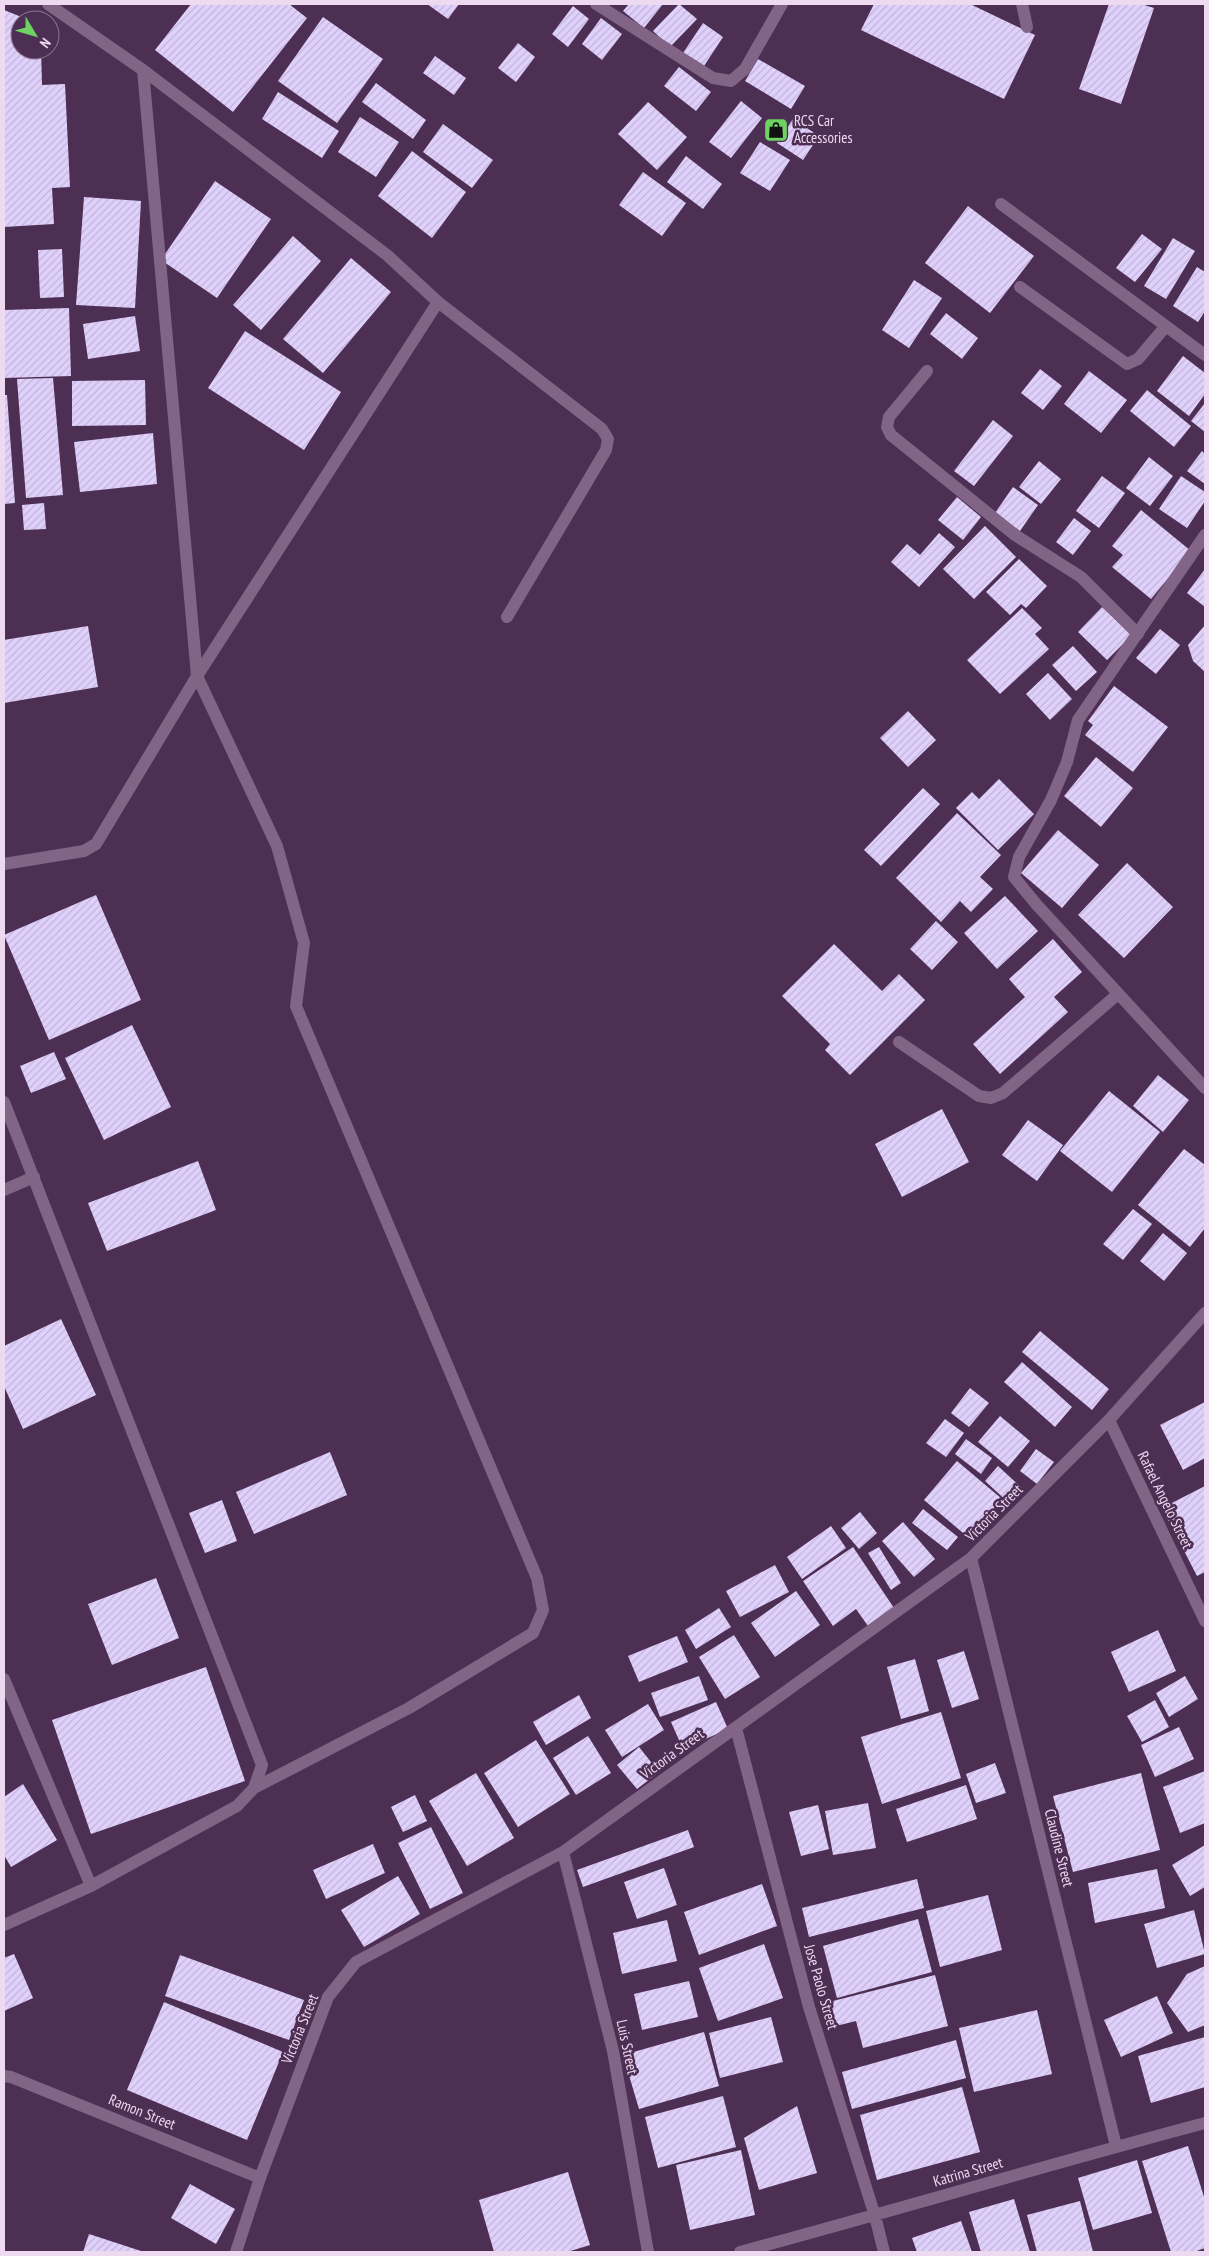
<svg xmlns="http://www.w3.org/2000/svg" width="1209" height="2256" font-family="'PT Sans Narrow',sans-serif">
<defs>
<pattern id="building-hatch" width="6" height="6" patternUnits="userSpaceOnUse" patternTransform="scale(1.25)"><rect width="6" height="6" fill="#e0d1fc"/><path d="M-1 1l2-2M0 6l6-6M5 7l2-2" fill="none" stroke="#c1b4d8"/></pattern>
</defs>
<rect width="100%" height="100%" fill="#4e2f54"/>
<!-- building -->
<path fill="url(#building-hatch)" d="M191 4H289L307 18 233 112 155 50Z
M427 4H459L448 19Z
M629 4H663L644 28 623 11Z
M679 4 697 19 670 47 653 31Z
M874 4H970L1035 35 1004 99 861 30Z
M1109 4H1141L1154 8 1121 104 1079 89Z
M573 6 589 19 568 47 552 34Z
M4 10 29 20H20V50H41L42 85 65 84 70 187 52 188 54 224 4 227Z
M323 17 383 59 337 123 278 81Z
M601 18 622 34 602 60 582 44Z
M703 23 723 37 704 66 683 53Z
M518 43 535 57 516 82 498 68Z
M435 56 466 78 454 95 423 73Z
M758 59 805 86 791 109 745 81Z
M679 67 711 92 696 111 664 86Z
M376 83 426 120 413 139 362 102Z
M278 92 339 131 322 158 262 119Z
M741 101 762 118 731 158 709 142Z
M648 102 687 137 657 170 618 134Z
M360 117 399 142 376 177 338 152Z
M793 119 819 136 803 160 777 143Z
M443 124 493 160 472 188 423 152Z
M760 142 790 160 770 191 740 173Z
M412 151 466 192 432 238 378 196Z
M686 156 722 184 703 209 667 182Z
M643 172 686 203 662 236 619 205Z
M215 181 271 219 217 298 161 260Z
M84 197 141 201 135 308 76 305Z
M968 206 1034 256 990 313 925 263Z
M1142 234 1162 249 1135 282 1116 268Z
M293 236 321 261 261 330 233 305Z
M1173 238 1195 251 1166 299 1144 286Z
M62 249 64 297 40 298 38 250Z
M351 258 391 292 323 373 283 339Z
M1197 267 1205 272V311L1198 322 1173 306Z
M914 280 942 298 909 348 882 330Z
M69 308 71 376 4 378V310Z
M946 313 978 338 962 359 930 334Z
M135 316 140 351 88 359 83 324Z
M245 331 341 392 304 450 208 388Z
M1183 356 1205 373V394L1189 416 1157 391Z
M1040 369 1062 386 1043 410 1021 393Z
M1089 371 1127 400 1101 433 1064 404Z
M53 378 63 495 26 498 17 379Z
M145 380 146 425 72 426V381Z
M1147 390 1191 426 1174 447 1130 411Z
M4 395H7L15 503 4 504Z
M1205 403V432L1191 421Z
M993 420 1013 436 974 486 954 471Z
M153 433 157 484 80 492 74 442Z
M1202 451 1205 454V484L1187 471Z
M1149 457 1173 476 1150 506 1126 488Z
M1039 461 1061 479 1041 504 1019 487Z
M1102 476 1125 493 1099 528 1076 511Z
M1181 476 1205 492V501L1187 528 1159 509Z
M1013 487 1038 505 1020 531 995 513Z
M957 497 981 517 963 540 938 520Z
M44 503 46 529 24 530 22 505Z
M1141 510 1191 551 1151 599 1112 567 1123 555 1112 546Z
M1074 518 1091 531 1073 555 1056 542Z
M985 526 1016 557 974 599 943 569Z
M939 533 955 547 919 587 891 562 907 544 920 555Z
M1019 559 1047 586 1026 608 1021 604 1010 615 986 592Z
M1205 569V607L1187 593Z
M1102 607 1132 635 1107 660 1078 632Z
M1022 608 1042 628 1035 634 1049 649 1000 694 967 660Z
M1205 625V672L1193 661 1188 645Z
M88 626 98 687 4 703V640Z
M1160 629 1180 645 1156 674 1136 658Z
M1073 646 1097 672 1076 691 1052 665Z
M1048 673 1072 699 1050 720 1026 694Z
M1114 686 1168 727 1133 772 1085 735 1093 725 1088 721Z
M908 711 936 740 908 767 880 738Z
M1096 757 1133 788 1101 827 1064 796Z
M999 779 1034 814 998 850 956 808 972 792 979 799Z
M923 788 940 804 881 866 864 850Z
M957 813 1001 855 980 877 993 889 971 912 960 901 941 922 896 878Z
M1058 830 1099 865 1062 908 1021 873Z
M1127 863 1173 907 1124 958 1078 915Z
M96 895 141 1000 49 1040 4 935Z
M1005 896 1038 931 997 969 964 933Z
M936 921 958 942 932 970 910 949Z
M1053 939 1082 972 1054 997 1068 1012 1000 1074 973 1044 1025 997 1009 979Z
M834 944 882 991 899 974 925 1000 850 1075 825 1050 830 1044 782 996Z
M132 1025 171 1107 104 1140 65 1058Z
M54 1052 66 1079 31 1093 20 1066Z
M1158 1075 1189 1100 1163 1132 1133 1106Z
M1109 1091 1160 1132 1112 1192 1060 1151Z
M942 1109 969 1162 902 1197 875 1144Z
M1028 1120 1063 1145 1037 1181 1002 1155Z
M1184 1149 1205 1165V1228L1190 1247 1138 1205Z
M198 1161 216 1210 107 1251 88 1203Z
M1133 1209 1152 1224 1123 1260 1103 1244Z
M1163 1233 1187 1253 1164 1281 1140 1261Z
M61 1319 96 1395 23 1429 4 1386V1346Z
M1040 1331 1109 1389 1092 1410 1022 1352Z
M1022 1362 1072 1407 1055 1427 1004 1382Z
M970 1388 989 1403 969 1427 951 1413Z
M1205 1402V1458L1183 1470 1160 1425Z
M1000 1416 1030 1441 1008 1467 978 1442Z
M945 1419 964 1433 946 1457 926 1443Z
M966 1439 992 1458 981 1474 955 1454Z
M1036 1449 1054 1462 1037 1484 1020 1471Z
M330 1452 347 1495 254 1534 236 1492Z
M957 1461 1002 1499 969 1538 924 1500Z
M998 1466 1024 1490 1010 1504 985 1481Z
M1205 1486V1572L1197 1576 1162 1508Z
M222 1500 237 1541 205 1553 189 1513Z
M923 1509 958 1537 947 1550 912 1523Z
M860 1512 877 1533 859 1549 841 1528Z
M903 1522 935 1559 914 1577 882 1541Z
M831 1526 846 1548 802 1579 787 1557Z
M853 1547 894 1608 868 1626 856 1609 833 1626 803 1581Z
M879 1547 901 1583 891 1590 868 1553Z
M775 1565 789 1592 740 1617 726 1591Z
M156 1578 179 1638 112 1665 88 1604Z
M796 1591 820 1625 775 1657 751 1623Z
M719 1608 731 1627 696 1649 685 1630Z
M1158 1630 1176 1671 1129 1692 1111 1652Z
M734 1635 760 1677 725 1699 699 1657Z
M677 1636 688 1662 639 1682 628 1656Z
M964 1651 979 1699 952 1708 937 1660Z
M915 1659 929 1711 901 1719 887 1667Z
M206 1667 245 1781 91 1834 52 1720Z
M699 1676 708 1700 660 1717 651 1693Z
M1185 1676 1198 1699 1169 1717 1156 1693Z
M579 1695 591 1718 546 1745 533 1722Z
M1155 1700 1169 1727 1142 1742 1127 1716Z
M716 1702 728 1729 683 1749 671 1722Z
M648 1704 664 1730 622 1757 605 1730Z
M941 1712 961 1778 882 1804 861 1737Z
M1179 1727 1194 1759 1155 1777 1141 1745Z
M588 1736 611 1773 576 1795 553 1758Z
M536 1740 570 1794 518 1827 484 1773Z
M639 1747 659 1772 637 1789 617 1765Z
M995 1763 1006 1793 976 1803 966 1774Z
M1205 1771V1823L1180 1833 1163 1787Z
M476 1773 514 1838 467 1866 429 1801Z
M1141 1773 1160 1850 1073 1872 1053 1796Z
M23 1784 57 1840 11 1867 4 1855V1797Z
M966 1785 977 1819 907 1842 896 1809Z
M415 1795 427 1821 403 1832 391 1807Z
M868 1803 876 1848 833 1855 825 1811Z
M818 1805 829 1849 801 1856 789 1812Z
M431 1827 463 1893 430 1909 398 1843Z
M688 1830 694 1847 583 1887 577 1870Z
M373 1844 385 1873 326 1899 313 1870Z
M1205 1845V1887L1190 1896 1172 1865Z
M664 1868 677 1905 637 1919 624 1882Z
M1157 1869 1165 1908 1095 1923 1088 1883Z
M398 1876 420 1914 364 1947 341 1910Z
M917 1879 924 1908 809 1937 802 1908Z
M762 1884 777 1926 699 1955 684 1912Z
M988 1895 1002 1950 940 1967 926 1911Z
M1194 1910 1205 1954 1157 1968 1144 1924Z
M918 1919 932 1972 837 1998 823 1946Z
M667 1920 677 1961 622 1974 613 1933Z
M764 1944 783 1998 718 2021 699 1968Z
M14 1954 33 1998 4 2011V1958Z
M180 1955 304 2000 289 2040 165 1996Z
M1205 1966V2025L1188 2032 1167 2003 1187 1974Z
M935 1975 948 2026 863 2048 856 2021 836 2026 829 2002Z
M689 1981 698 2017 642 2030 634 1994Z
M1157 1996 1173 2033 1121 2057 1104 2020Z
M164 2002 283 2052 247 2140 127 2090Z
M1037 2010 1052 2074 974 2092 959 2028Z
M771 2017 783 2062 720 2078 709 2033Z
M704 2032 719 2086 639 2109 623 2055Z
M1205 2037V2087L1151 2103 1138 2056Z
M956 2040 966 2078 852 2109 842 2072Z
M962 2087 980 2152 877 2180 860 2115Z
M723 2096 736 2147 658 2168 645 2117Z
M797 2106 817 2173 759 2190 744 2138Z
M1188 2146 1205 2200V2248L1194 2252H1171L1142 2161Z
M741 2150 755 2215 690 2230 676 2165Z
M1137 2160 1152 2213 1093 2230 1078 2178Z
M568 2172 590 2245 567 2252H494L479 2200Z
M190 2184 235 2209 216 2244 171 2218Z
M1014 2199 1030 2252H981L969 2212Z
M1080 2201 1093 2252H1037L1027 2215Z
M961 2221 972 2252H917L912 2238Z
M89 2234 144 2252H83Z"/>
<g fill="none" stroke-linecap="round" stroke-linejoin="round">
<!-- service -->
<path stroke="#816486" stroke-width="12" d="M1022 4 1027 27
M4 2076 11 2077 260 2178"/>
<!-- minor -->
<path stroke="#816486" stroke-width="12" d="M48 4 143 70 387 255 438 302 602 429 608 439 606 450 507 617
M596 4 713 78 731 81 745 69 782 4
M143 70 197 676 277 846 304 943 296 1006 537 1578 543 1610 533 1633 409 1708 254 1788
M1001 204 1205 355
M1020 287 1127 364 1138 359 1166 326
M927 371 889 417 887 427 891 435 1015 535 1081 577 1138 634
M1205 535 1078 720 1067 762 1051 800 1019 857 1014 877 1037 905 1205 1088
M4 864 84 851 96 844 197 676 438 302
M899 1042 979 1096 991 1098 1003 1093 1118 994
M4 1102 262 1765 254 1788 237 1806 91 1886 4 1925
M4 1190 34 1177
M1109 1420 1205 1621
M971 1558 1116 2146
M4 1679 91 1886
M736 1728 809 2007 875 2216 884 2252
M563 1852 613 2051 648 2252
M236 2252 260 2178 328 1997 356 1962 563 1852 971 1558 1109 1420 1205 1313
M740 2252C896 2210 1050 2164 1205 2123"/>
</g>
<!-- icons -->
<defs>
<symbol id="shop-square" viewBox="-11 -11 22 22"><rect x="-9" y="-9" width="18" height="18" rx="4" fill="#6ed360" stroke="#4e2f54"/><path d="M-5-2.5h2.3a2.7 3.5 0 0 1 5.4 0H5L5.5 6h-11ZM-1.5-2.5h3a1.5 2.3 0 0 0-3 0Z" fill="#111"/></symbol>
</defs>
<g fill-rule="evenodd">
<use href="#shop-square" x="762" y="116" width="28" height="28"/>
</g>
<g text-anchor="middle" stroke-width="5" stroke-linejoin="round" paint-order="stroke">
<!-- poi labels -->
<g font-size="15" fill="#edd9f0" stroke="#4e2f54" text-anchor="start">
<text x="794" y="126">RCS Car<tspan x="794" dy="17">Accessories</tspan></text>
</g>
<!-- street labels -->
<g font-size="15" fill="#edd9f0" stroke="#4e2f54">
<text transform="translate(1165 1500) rotate(64)" y="5">Rafael Angelo Street</text>
<text transform="translate(994 1513) rotate(-45)" y="5">Victoria Street</text>
<text transform="translate(672 1754) rotate(-36)" y="5">Victoria Street</text>
<text transform="translate(1059 1848) rotate(76)" y="5">Claudine Street</text>
<text transform="translate(821 1987) rotate(74)" y="5">Jose Paolo Street</text>
<text transform="translate(300 2029) rotate(-68)" y="5">Victoria Street</text>
<text transform="translate(627 2047) rotate(78)" y="5">Luis Street</text>
<text transform="translate(142 2112) rotate(22)" y="5">Ramon Street</text>
<text transform="translate(968 2172) rotate(-16)" y="5">Katrina Street</text>
</g>
</g>
<!-- border -->
<rect width="1209" height="2256" fill="none" stroke="#edd9f0" stroke-width="10"/>
<!-- north arrow -->
<g transform="translate(35 35) rotate(128)"><circle r="24" fill="#4e2f54" stroke="#8e7392"/>
<path d="M0-4L9 19L0 12L-9 19Z" fill="#6ed360"/>
<text y="-8" font-size="14" font-weight="bold" text-anchor="middle" fill="#edd9f0">N</text>
</g>
</svg>
